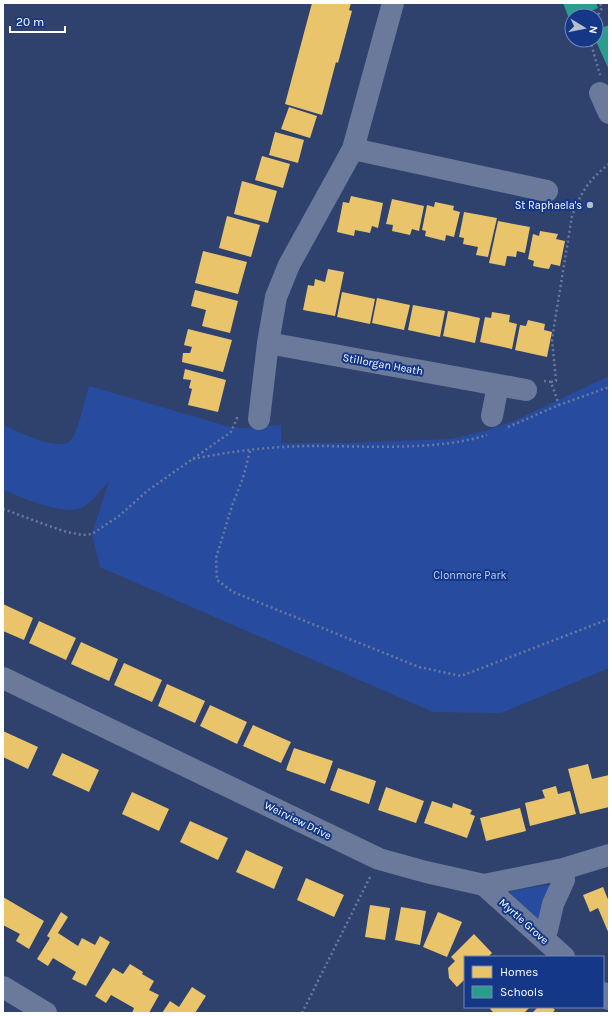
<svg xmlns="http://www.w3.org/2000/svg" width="612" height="1016" font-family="Karla,sans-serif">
<rect width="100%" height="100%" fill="#2f426d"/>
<!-- green -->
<path fill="#274c9f" d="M609 376V668L501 713 433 712 100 567 92 534 109 481C101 489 94 501 83 507 65 517 22 497 3 490V425C17 431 57 452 70 441 78 435 85 398 89 386L230 427 243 428 281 425V443H347L451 439 484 431 514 421Z
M549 885 552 887 541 925 509 898 511 891Z"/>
<!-- homes -->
<path fill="#e9c46a" d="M312 3H351L349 10 352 11 338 63 336 62 322 115 285 104Z
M289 107 317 116 310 138 281 129Z
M275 132 304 140 298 163 269 155Z
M262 156 290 164 283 188 255 180Z
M242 181 277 191 268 223 234 214Z
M351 196 383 203 378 228 372 226 370 233 355 230 354 236 337 232 343 202 349 203Z
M392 199 424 206 419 231 412 229 410 235 392 231 393 225 386 224Z
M435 202 454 206 453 210 460 212 454 237 446 235 445 241 425 236 426 231 422 230 427 205 434 207Z
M464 212 497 218 488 257 476 255 478 247 463 244 464 238 459 237Z
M227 216 260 225 251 257 219 248Z
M498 221 530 227 525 253 517 251 516 257 507 256 505 266 489 263Z
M540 231 558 234 556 239 565 241 560 266 551 264 549 269 542 268 533 266 534 261 528 259 533 234 539 236Z
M203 251 247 262 238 294 195 283Z
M328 269 344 272 335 316 303 310 308 285 314 286 315 279 325 282Z
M195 290 238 301 230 333 202 326 206 310 191 306Z
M342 292 375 299 370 324 337 317Z
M377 298 410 305 404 330 372 323Z
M413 305 445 311 440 337 408 330Z
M448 311 480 318 475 343 443 336Z
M492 312 510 315 509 322 517 324 512 349 480 342 485 317 491 318Z
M528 320 545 324 544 330 552 332 547 357 515 350 520 325 526 326Z
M188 329 232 340 223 372 182 362 183 353H190L192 347 184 345Z
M185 369 226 380 218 412 188 405 192 389 189 388 191 380 183 379Z
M3 604 33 618 24 640 3 631Z
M39 621 76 638 66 660 29 643Z
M81 642 118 659 109 681 71 664Z
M124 663 162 680 152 702 114 685Z
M167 684 205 701 195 723 158 706Z
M210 705 247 722 237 744 200 726Z
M253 725 291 742 281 763 243 746Z
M3 731 38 747 28 769 3 757Z
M294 748 333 761 325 784 286 770Z
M62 753 99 770 89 792 52 775Z
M588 764 592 779 609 775V807L580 814 568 769Z
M338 768 376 781 369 804 330 790Z
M556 786 558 794 570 791 576 814 530 826 525 803 545 798 542 790Z
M386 787 424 801 416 823 378 810Z
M132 792 169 809 159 831 122 814Z
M432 801 452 808 453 803 472 810 470 814 475 816 467 838 424 823Z
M520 808 526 831 486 841 480 818Z
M190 821 228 838 218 860 180 842Z
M246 850 283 867 274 889 236 872Z
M306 878 344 895 334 917 297 900Z
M603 887 609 902V934L598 908 590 912 583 895Z
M3 897 44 921 29 949 16 941 20 934 3 925Z
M370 905 390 908 385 940 365 937Z
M401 907 426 911 420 945 395 940Z
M61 912 68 917 58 933 78 946 82 938 95 945 100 936 110 942 86 986 72 979 76 972 53 958 48 966 37 959 50 938 47 936Z
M438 912 462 922 447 957 423 947Z
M474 934 492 953 488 957H465V979L457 987 449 978 448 968 455 961 451 957Z
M130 964 143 972 142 974 154 981 149 990 159 995 149 1013H132L134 1008 111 995 106 1003 95 996 113 968 123 974Z
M192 987 206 996 195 1013H162L170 1001 179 1007Z
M491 1007H530L524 1013H494L490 1009Z
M538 1007H552L555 1010 552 1013H532Z"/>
<!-- schools -->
<path fill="#2a9d8f" d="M563 3H596L598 8 581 16H572L570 21Z
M609 25V70L596 41V30Z"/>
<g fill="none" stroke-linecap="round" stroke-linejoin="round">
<!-- path -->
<path stroke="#6b799b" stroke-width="2.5" stroke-dasharray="2 3" stroke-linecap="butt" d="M596 19 602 8 600 3
M590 40 600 75
M544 381 551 382 559 405
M551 382 556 381 552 339 572 216C580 194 590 178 609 164
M508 427 559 405 609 387
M250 451 243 478 232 506 216 558 217 580 233 592 419 667 461 676 609 619
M193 459C232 451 274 446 314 446 366 446 438 451 487 435
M3 509 63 531 82 535 92 534 119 516 147 491 231 432 237 418 239 419
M302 1013 370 877"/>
<!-- minor -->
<path stroke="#6b799b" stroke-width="22" d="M600 93 609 113
M353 149 547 191
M268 343 526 390
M492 416 498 385
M259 419 268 343 276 297 289 265 353 149 393 3
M3 678 379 859 426 872 484 885 563 869 609 855
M484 885 564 957
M542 937 547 930 553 904 564 880 563 869
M3 987 46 1013
M603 993 609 999"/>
</g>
<!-- markers -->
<circle fill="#b6bdcc" stroke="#143788" stroke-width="1.5" cx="590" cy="205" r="4"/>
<g text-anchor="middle" stroke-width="4" stroke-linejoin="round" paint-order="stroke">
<!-- poi labels -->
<g font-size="11" fill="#fff" stroke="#143788" text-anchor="end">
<text x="582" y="209">St Raphaela's</text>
</g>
<!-- street labels -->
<g font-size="11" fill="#fff" stroke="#143788">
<text transform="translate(383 364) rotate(10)" y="4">Stillorgan Heath</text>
<text transform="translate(298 820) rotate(26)" y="4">Weirview Drive</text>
<text transform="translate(524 921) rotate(42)" y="4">Myrtle Grove</text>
</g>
<!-- park labels -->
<g font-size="11" fill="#c0d2fb" stroke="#143788">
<text x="470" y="579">Clonmore Park</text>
</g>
</g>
<!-- border -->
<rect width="612" height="1016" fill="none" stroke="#ffffff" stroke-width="8"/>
<!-- legend -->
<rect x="464" y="956" width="140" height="52" fill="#143788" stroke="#7287b8"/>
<rect x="472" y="966" width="20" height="12" fill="#e9c46a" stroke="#7287b8"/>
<text x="500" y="976" font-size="12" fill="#ffffff">Homes</text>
<rect x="472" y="986" width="20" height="12" fill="#2a9d8f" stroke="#7287b8"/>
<text x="500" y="996" font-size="12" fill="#ffffff">Schools</text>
<!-- north arrow -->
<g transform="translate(584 28) rotate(100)"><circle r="19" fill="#143788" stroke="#7287b8"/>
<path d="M0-3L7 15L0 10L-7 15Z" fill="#b6bdcc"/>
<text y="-6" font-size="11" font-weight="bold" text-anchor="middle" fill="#ffffff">N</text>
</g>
<!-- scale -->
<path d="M10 26v6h55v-6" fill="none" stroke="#ffffff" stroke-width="2"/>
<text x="16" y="26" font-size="12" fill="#ffffff" stroke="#143788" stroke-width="3" paint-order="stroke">20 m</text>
</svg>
